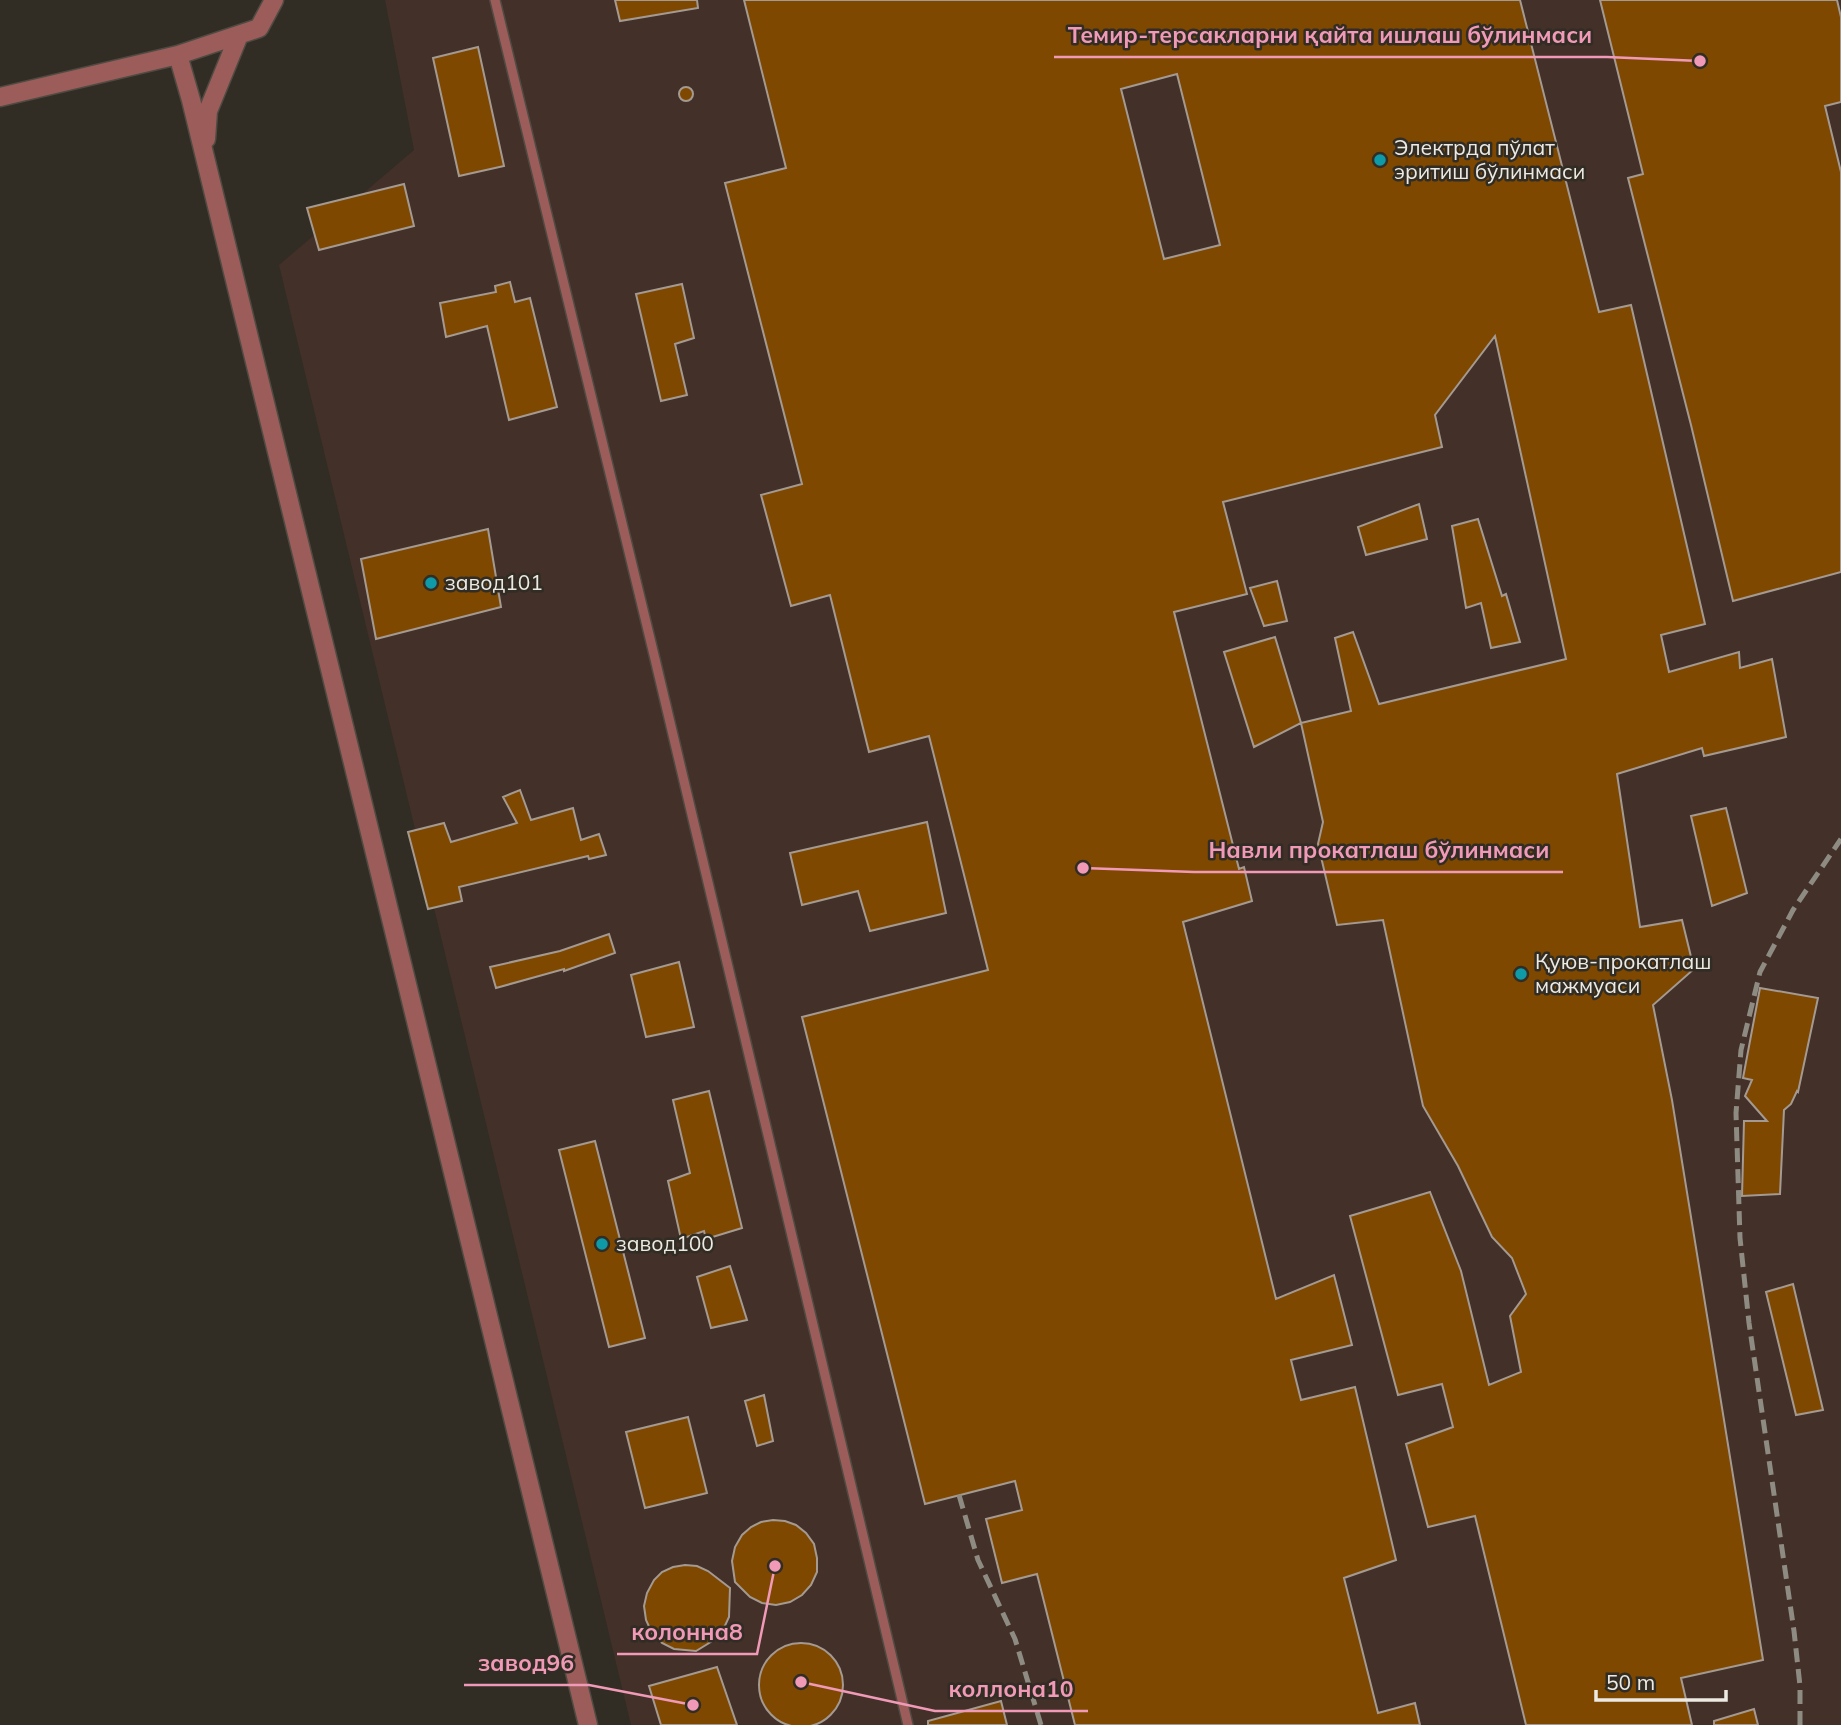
<svg xmlns="http://www.w3.org/2000/svg" width="1841" height="1725" font-family="Mulish,sans-serif">
<rect width="100%" height="100%" fill="#312d24"/>
<!-- industrial -->
<path fill="#423029" d="M385 0H1841V1725H631L279 265 414 150Z"/>
<!-- building -->
<path fill="#7e4800" stroke="#a49a92" stroke-width="2" fill-rule="evenodd" d="M615 0H697L698 8 620 21Z
M744 0H1520L1599 312 1631 305 1705 624 1661 635 1669 672 1739 652 1740 668 1772 659 1786 737 1704 756 1702 748 1617 774 1640 927 1682 920 1694 969 1653 1005 1672 1100 1763 1660 1681 1678 1692 1725H1526L1475 1516 1428 1527 1406 1444 1453 1427 1442 1384 1398 1395 1350 1216 1430 1192 1461 1271 1489 1385 1521 1372 1510 1316 1526 1294 1512 1258 1492 1237 1458 1166 1423 1106 1383 920 1337 925 1318 844 1323 822 1301 723 1351 711 1335 638 1353 632 1379 704 1566 659 1495 336 1435 415 1442 447 1223 502 1247 594 1174 612 1239 869 1244 867 1252 901 1183 922 1276 1299 1334 1275 1352 1345 1291 1360 1301 1400 1355 1387 1396 1560 1344 1578 1378 1713 1415 1703 1420 1725H1075L1037 1574 1002 1583 986 1519 1022 1510 1015 1481 925 1504 802 1017 988 970 929 736 869 752 830 595 791 606 761 495 802 484 725 183 786 168ZM1177 74 1220 245 1164 259 1121 89Z
M1600 0H1837L1841 17V102L1825 106 1841 172V572L1733 601 1691 425 1628 178 1643 174Z
M478 47 504 166 459 176 433 58Z
M679 94a7 7 0 1 1 14 0a7 7 0 1 1-14 0Z
M404 184 414 226 319 250 307 208Z
M510 282 515 302 530 298 557 407 509 420 487 326 446 337 440 303 496 292 495 286Z
M682 284 694 338 675 344 687 395 661 401 636 294Z
M1419 504 1427 539 1366 555 1358 527Z
M1478 519 1502 596 1506 594 1520 642 1491 648 1481 603 1466 608 1452 526Z
M488 529 501 607 376 639 361 559Z
M1277 581 1287 621 1264 626 1250 588Z
M1275 637 1301 723 1254 747 1224 652Z
M520 790 531 820 573 808 581 840 599 834 606 855 589 859 588 856 459 887 462 901 428 909 408 832 444 823 451 842 517 823 503 797Z
M1726 808 1747 893 1712 906 1691 816Z
M927 822 946 913 870 931 858 891 802 905 790 853Z
M609 934 615 953 564 971V969L496 988 490 967 560 951Z
M679 962 694 1027 646 1037 631 975Z
M1760 988 1818 998 1798 1092 1797 1091 1791 1104 1784 1110 1780 1194 1742 1196 1744 1121H1767L1745 1096 1752 1080 1743 1078Z
M709 1091 742 1228 706 1239 704 1231 681 1239 668 1181 690 1173 673 1100Z
M595 1141 645 1338 609 1347 559 1150Z
M730 1266 747 1320 711 1328 697 1277Z
M1793 1284 1823 1410 1796 1415 1766 1292Z
M764 1395 773 1441 757 1446 745 1401Z
M688 1417 707 1493 645 1508 626 1432Z
M773 1520 785 1521 796 1525 806 1533 814 1544 817 1558V1572L811 1585 802 1595 790 1602 776 1605 762 1603 750 1597 735 1582 732 1561 735 1547 742 1535 751 1527 761 1522Z
M685 1565 697 1566 708 1571 730 1588 729 1617 723 1630 714 1640 696 1651 674 1649 662 1643 652 1633 646 1620 644 1606 647 1593 654 1580 662 1572 673 1567Z
M759 1685a42 42 0 1 1 84 0a42 42 0 1 1-84 0Z
M717 1667 737 1725H661L649 1686Z
M1001 1701 1007 1725H928V1721Z
M1754 1709 1758 1725H1714V1721Z"/>
<g fill="none" stroke-linecap="round" stroke-linejoin="round">
<defs>
<path id="service" d="M495 0 655 659 908 1725"/>
<path id="tertiary" d="M178 55 191 100 588 1725
M0 97 178 55 259 28 274 0
M206 139 208 111 239 35"/>
</defs>
<!-- service casing -->
<use href="#service" stroke="#4f4b43" stroke-width="12"/>
<!-- tertiary casing -->
<use href="#tertiary" stroke="#4f4b43" stroke-width="21"/>
<!-- service -->
<use href="#service" stroke="#9c5c59" stroke-width="9"/>
<!-- tertiary -->
<use href="#tertiary" stroke="#9c5c59" stroke-width="18"/>
<!-- rail -->
<path stroke="#8e8b83" stroke-width="5" stroke-dasharray="14 7" stroke-linecap="butt" d="M959 1495 978 1560 1015 1639 1041 1725
M1800 1725V1686L1794 1631 1749 1323 1740 1238 1736 1113 1741 1050 1760 972 1793 910 1841 839"/>
</g>
<!-- markers -->
<g fill="#0f9aa8" stroke="#312d24" stroke-width="2.5">
<circle cx="1380" cy="160" r="7"/>
<circle cx="431" cy="583" r="7"/>
<circle cx="1521" cy="974" r="7"/>
<circle cx="602" cy="1244" r="7"/>
</g>
<g text-anchor="middle" stroke-width="5" stroke-linejoin="round" paint-order="stroke">
<!-- poi labels -->
<g font-size="21" fill="#edeae4" stroke="#312d24" text-anchor="start">
<text x="1394" y="155">Электрда пўлат<tspan x="1394" dy="24">эритиш бўлинмаси</tspan></text>
<text x="445" y="590">завод101</text>
<text x="1535" y="969">Қуюв-прокатлаш<tspan x="1535" dy="24">мажмуаси</tspan></text>
<text x="616" y="1251">завод100</text>
</g>
</g>
<!-- callouts -->
<path fill="none" stroke="#f09ab7" stroke-width="2.5" d="M1700 61L1607 57H1054M1083 868L1194 872H1563M775 1566L757 1654H617M693 1705L589 1685H464M801 1682L935 1711H1088"/>
<g fill="#f09ab7" stroke="#312d24" stroke-width="2.5">
<circle cx="1700" cy="61" r="7"/>
<circle cx="1083" cy="868" r="7"/>
<circle cx="775" cy="1566" r="7"/>
<circle cx="693" cy="1705" r="7"/>
<circle cx="801" cy="1682" r="7"/>
</g>
<g font-size="23" text-anchor="middle" font-weight="bold" fill="#f09ab7" stroke="#312d24" stroke-width="5" stroke-linejoin="round" paint-order="stroke">
<text x="1330" y="43">Темир-терсакларни қайта ишлаш бўлинмаси</text>
<text x="1379" y="858">Навли прокатлаш бўлинмаси</text>
<text x="687" y="1640">колонна8</text>
<text x="526" y="1671">завод96</text>
<text x="1011" y="1697">коллона10</text>
</g>
<!-- scale -->
<path d="M1596 1690v10h130v-10" fill="none" stroke="#edeae4" stroke-width="3.5"/>
<text x="1606" y="1690" font-size="21" fill="#edeae4" stroke="#312d24" stroke-width="5" paint-order="stroke">50 m</text>
</svg>
